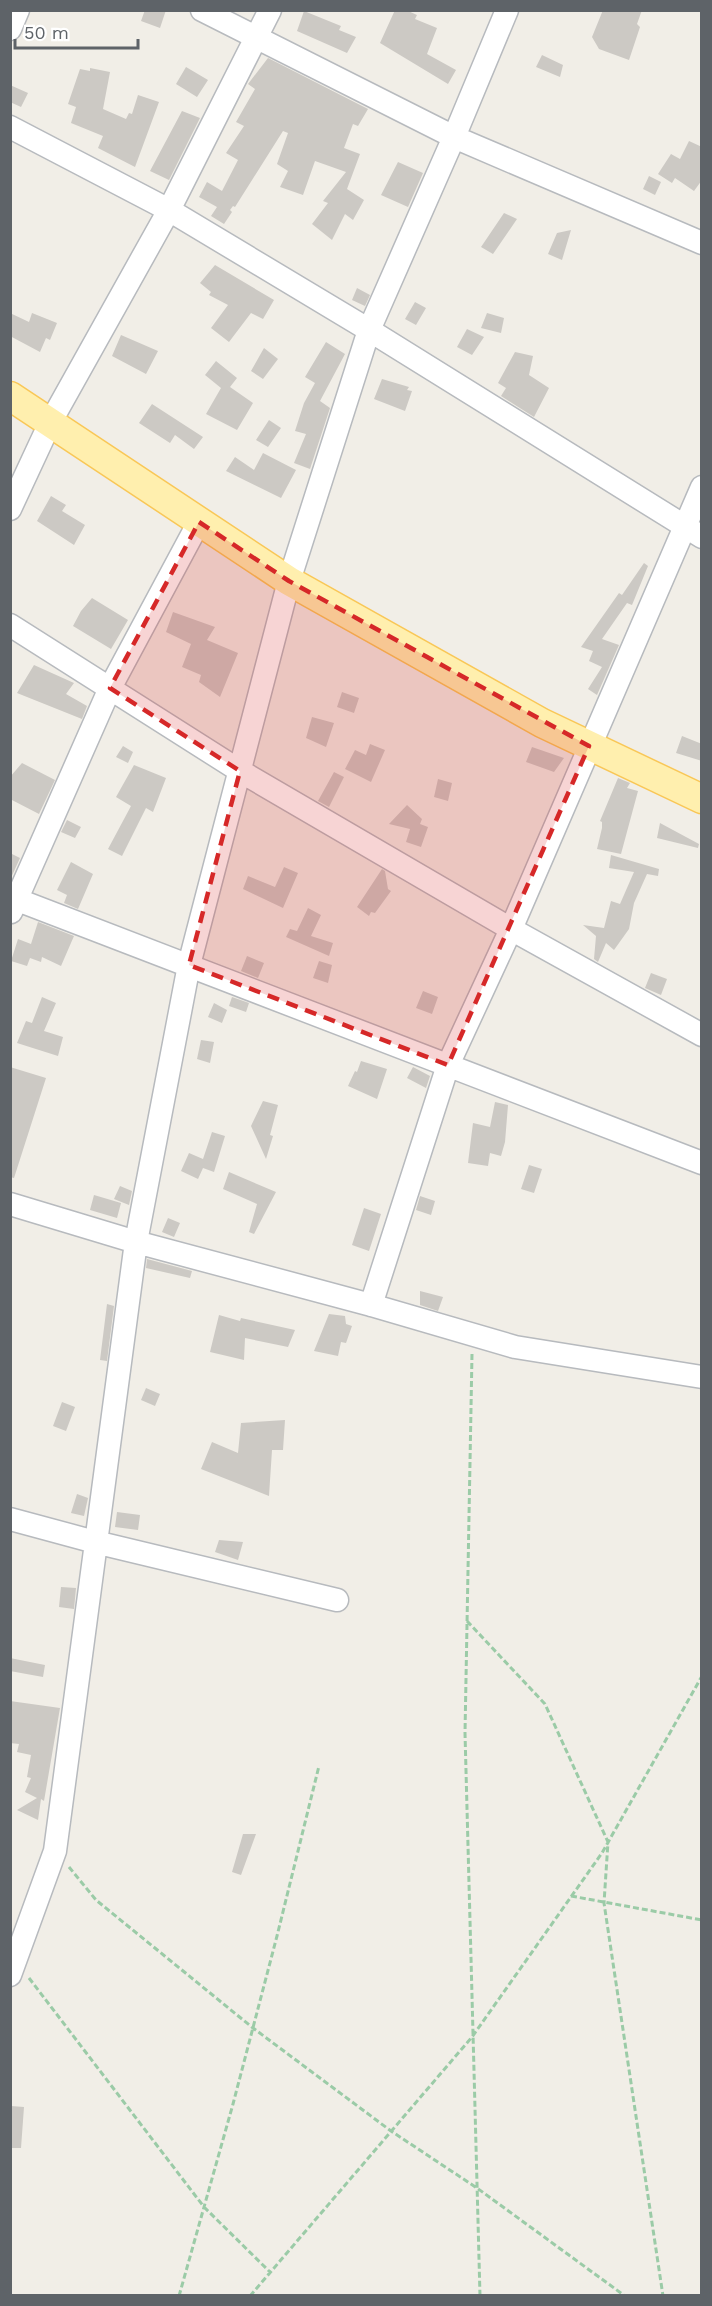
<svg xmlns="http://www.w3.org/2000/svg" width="712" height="2306" font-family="'Work Sans',sans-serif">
<rect width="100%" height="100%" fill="#f1eee7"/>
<!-- building -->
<path fill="#ccc9c4" d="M145 10H166L160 28 141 21Z
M395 10H406L417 15 415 19 437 28 427 54 456 70 448 84 380 43Z
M603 10H642L637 24 640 27 629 60 599 49 592 37Z
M304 11 341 26 339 30 356 37 347 53 297 31Z
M542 55 563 65 560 77 536 67Z
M268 58 368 109 358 126 353 124 344 148 360 154 347 189 364 200 353 220 345 214 332 240 312 224 328 203 323 201 346 172 315 161 303 195 280 187 288 171 277 164 288 133 283 131 235 207 233 206 230 210 232 212 224 224 211 216 217 207 199 197 207 182 222 191 238 160 226 153 244 126 236 122 255 89 248 84Z
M186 67 208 80 197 97 176 84Z
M90 68 110 72 103 109 126 119 129 113 132 114 138 95 159 102 135 167 98 148 103 136 71 123 76 107 68 104 80 69 90 71Z
M10 85 28 93 21 107 10 102Z
M182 111 200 118 169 180 150 171Z
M689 141 702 147V180L694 191 675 178 672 183 658 174 671 154 680 159Z
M398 162 423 173 408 207 381 195Z
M649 176 661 182 655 195 643 189Z
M504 213 517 219 493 254 481 247Z
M571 230 562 260 548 254 557 233Z
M215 265 274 300 263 319 251 313 229 342 211 328 228 305 209 295 211 292 200 283Z
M357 288 370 295 365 306 352 300Z
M415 302 426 308 416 325 405 319Z
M10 313 29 322 32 313 57 323 50 340 46 338 40 352 10 336Z
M487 313 504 318 501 333 481 328Z
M467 329 484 337 472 355 457 347Z
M121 335 158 351 146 374 112 356Z
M326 342 345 354 320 401 330 408 310 469 294 463 306 434 295 431 304 403 315 383 305 377Z
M264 348 278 359 263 379 251 371Z
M515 352 533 356 529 375 549 388 534 417 501 396 506 388 498 383Z
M216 361 237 378 230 387 253 403 237 430 206 414 221 388 205 375Z
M382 379 409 387 407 390 412 391 405 411 374 399Z
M152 404 203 437 194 449 175 435 170 443 139 423Z
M269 420 281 428 268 447 256 440Z
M263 453 296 470 281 498 226 471 235 457 254 470Z
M51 496 66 505 62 511 85 525 74 545 37 521Z
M644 563 648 566 632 605 627 603 602 639 619 645 597 695 588 689 602 667 589 661 593 651 581 647 619 593 622 595Z
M92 598 128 620 111 649 73 626 81 611Z
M173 612 215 627 207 640 238 653 220 697 199 682 201 675 182 667 191 644 166 632Z
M34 665 74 683 66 694 87 706 82 719 17 693Z
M342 692 359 698 354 713 337 707Z
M312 717 334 723 326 747 306 738Z
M682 736 702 744V761L676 753Z
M370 744 385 750 371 782 345 769 355 750 366 755Z
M123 746 133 752 128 763 116 757Z
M532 747 564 758 554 772 526 762Z
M22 763 55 780 39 814 10 799V777Z
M134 765 166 778 153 812 146 808 122 856 108 849 131 806 116 797Z
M334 772 344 777 329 807 318 801Z
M618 778 630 783 627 788 638 791 621 854 597 849 602 828V822L600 821Z
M438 779 452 783 448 801 434 797Z
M407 805 422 819 420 824 428 827 421 847 406 842 410 829 389 824Z
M67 820 81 827 75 838 61 832Z
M660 823 699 844 698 848 657 838Z
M10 853 20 858 10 880Z
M611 855 659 869 658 876 647 874 634 903 629 929 614 950 606 943 598 962 594 959 596 936 583 925 604 928 611 901 620 904 634 872 609 868Z
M71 862 93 874 78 909 64 903 67 895 57 890Z
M284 867 298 873 283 908 243 889 248 876 275 887Z
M382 869 385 871 388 889 391 891 375 913 371 912 369 916 357 907Z
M308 908 321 915 311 936 333 943 329 956 286 937 290 929 297 931Z
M38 922 74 936 61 966 42 957 41 962 30 958 27 966 11 961 18 939 31 944Z
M247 956 264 963 258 978 241 971Z
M319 961 332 965 328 983 313 978Z
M651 973 667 979 661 995 645 988Z
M423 991 438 997 432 1014 416 1008Z
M42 997 56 1003 44 1031 63 1037 58 1056 17 1043 26 1021 32 1023Z
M232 997 249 1003 246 1012 229 1006Z
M214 1003 227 1010 222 1023 208 1017Z
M201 1040 214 1042 210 1063 197 1059Z
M361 1061 387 1069 377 1099 348 1086 355 1071 357 1072Z
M10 1067 46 1078 14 1178 10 1177Z
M413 1067 430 1076 426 1088 407 1078Z
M263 1101 278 1105 270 1135 273 1136 266 1159 251 1126Z
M495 1102 508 1105 505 1142 501 1156 490 1153 488 1166 468 1163 473 1123 490 1127Z
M212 1132 225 1136 214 1172 203 1168 198 1179 181 1171 189 1153 203 1159Z
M529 1165 542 1169 534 1193 521 1189Z
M229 1172 276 1192 254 1234 249 1232 257 1204 223 1189Z
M120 1186 132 1191 129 1205 114 1199Z
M94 1195 121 1203 117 1218 90 1210Z
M420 1196 435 1201 431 1215 416 1210Z
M364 1208 381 1214 369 1251 352 1245Z
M168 1218 180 1223 174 1237 162 1232Z
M147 1259 192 1271 190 1278 146 1268Z
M420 1291 443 1297 438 1311 420 1305Z
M107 1304 114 1306 107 1361 100 1360Z
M329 1314 345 1316 346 1324 352 1326 346 1343 341 1342 338 1356 314 1351Z
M219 1315 240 1321 241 1318 295 1330 288 1347 245 1338 244 1360 210 1352Z
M146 1388 160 1394 155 1406 141 1400Z
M62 1402 75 1407 66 1431 53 1426Z
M285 1420 283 1450H272L269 1496 201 1469 212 1442 238 1453 241 1423Z
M77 1494 88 1498 84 1516 71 1513Z
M117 1512 140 1515 138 1530 115 1527Z
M219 1540 243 1542 238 1560 215 1552Z
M61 1587 76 1588 74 1609 59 1607Z
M10 1658 45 1665 43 1677 10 1671Z
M10 1701 60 1708 44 1801 41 1799 38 1820 17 1810 37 1798 25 1792 31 1778 27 1777 31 1755 17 1752 19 1744 10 1743Z
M243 1834H256L241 1875 232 1872Z
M11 2106 24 2107 21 2148H10Z"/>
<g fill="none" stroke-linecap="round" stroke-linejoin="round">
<defs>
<path id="minor" d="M202 10 454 137 702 243
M10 29 18 10
M10 127 169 210 369 330 702 537
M10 509 50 423 169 210 270 10
M10 625 240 771 511 929 702 1035
M10 897 702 1163
M11 912 110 688 199 522
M10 1204 136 1242 371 1305 515 1347 702 1377
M371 1305 448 1065 511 929 702 487
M10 1519 95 1542 337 1600
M10 1975 55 1851 136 1242 189 965 289 581 369 330 454 137 507 10"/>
<path id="major" d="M10 396 289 581 542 723 702 799"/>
</defs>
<!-- minor casing -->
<use href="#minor" stroke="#b7babe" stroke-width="25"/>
<!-- major casing -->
<use href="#major" stroke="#f9c757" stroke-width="31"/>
<!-- path -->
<path stroke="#9bcba7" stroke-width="3" stroke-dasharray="6 3" stroke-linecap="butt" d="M472 1354 465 1733 480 2296
M467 1621 545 1704 608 1842 604 1903 663 2296
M69 1867 96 1900 253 2028 391 2131 477 2188 625 2296
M571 1896 702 1920
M29 1978 204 2207 271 2273
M179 2296 233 2104 277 1936 319 1766
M250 2296 472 2037 602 1853 702 1676"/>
<!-- minor -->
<use href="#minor" stroke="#fff" stroke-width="22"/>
<!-- major -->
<use href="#major" stroke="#ffefae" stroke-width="28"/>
</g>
<!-- marked area -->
<path fill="#d62828" fill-opacity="0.2" stroke="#d62828" stroke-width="4.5" stroke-dasharray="12 8" stroke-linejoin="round" d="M199 522 289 581 589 746 448 1065 189 965 240 771 110 688Z"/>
<!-- border -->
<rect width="712" height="2306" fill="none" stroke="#5e6368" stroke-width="24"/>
<!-- scale -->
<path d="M15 39v9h123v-9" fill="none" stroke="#5e6368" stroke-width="3"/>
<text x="24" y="39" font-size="18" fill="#5e6368" stroke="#ffffff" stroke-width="4.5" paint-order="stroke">50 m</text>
</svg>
